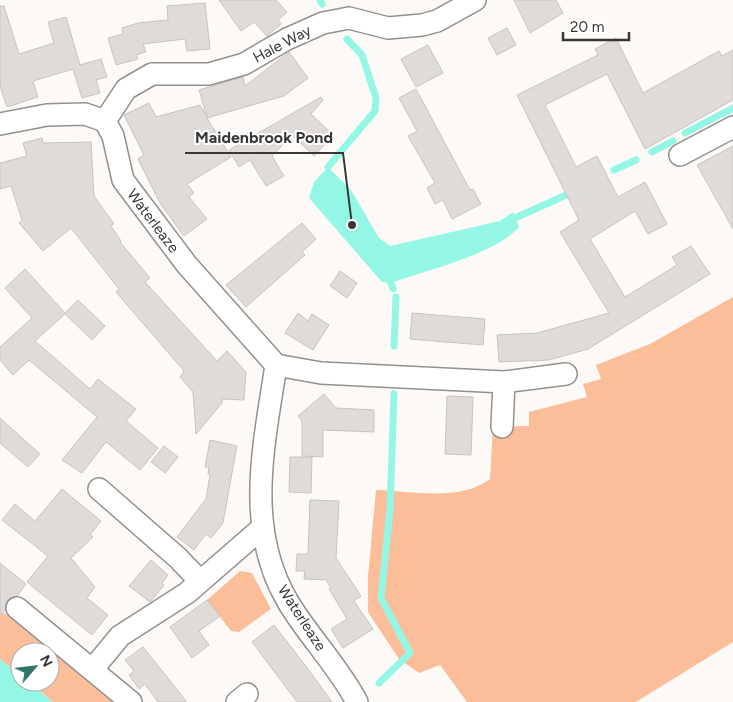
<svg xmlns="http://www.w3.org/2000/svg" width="733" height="702" font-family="Figtree,sans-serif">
<rect width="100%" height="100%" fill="#fdf9f6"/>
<!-- green -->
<path fill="#fcbe99" d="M733 297V642L636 702H467L440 665 419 673 399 659 368 612V576L376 490C412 491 460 502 490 479L493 427 529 426V412L587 397 583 384 601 379 596 365 650 344Z
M240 571 252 573 271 609 239 632 231 631 207 600Z
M0 610 115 702H53L28 682H50V652H20V676L0 659Z"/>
<!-- water -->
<path fill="#94f7e5" d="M328 167 351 190 379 238 390 246 500 221 513 212 519 227C494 255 426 270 391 283L382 282 309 198 314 182Z
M0 659 20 676V682H28L53 702H0Z"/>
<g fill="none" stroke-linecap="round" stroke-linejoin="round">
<!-- stream -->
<path stroke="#94f7e5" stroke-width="7" d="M320 0 322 4
M685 133 733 108
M652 152 673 141
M328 167 375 111 376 98 362 55 347 39
M614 170 636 160
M515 218 575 191
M391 283 393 289
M394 346 396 297
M379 683 410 653 381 598 390 510 394 394"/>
</g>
<!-- building -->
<path fill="#dfdbd8" stroke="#c7c3c1" d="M219 0H276L287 12 278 20 281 24 267 36 254 22 241 31Z
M514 0H556L563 13 530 33Z
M205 3 210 49 187 51 185 39 143 44 146 52 136 55 138 59 116 65 108 38 123 34 122 28 138 23 168 20 167 6Z
M0 6H4L19 54 54 43 48 22 66 17 80 65 101 59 107 77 96 80 100 93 82 98 73 69 33 81 38 97 7 107 0 86Z
M507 28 516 45 497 55 488 38Z
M616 38 643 93 719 51 722 56 733 50V100L645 149 607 74 545 105 576 167 597 156 618 197 645 182 667 224 648 234 635 211 590 239 625 297 677 265 672 257 691 246 710 274 588 349 549 360 499 362 497 335 537 333 609 313 560 232 579 220 517 95 598 55 595 49Z
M428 45 443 73 416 87 401 59Z
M289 52 308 78 284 96 207 118 231 157 187 184 194 193 189 197 207 219 184 236 160 203 138 159 144 155 124 115 149 103 156 117 200 105 207 117 199 90 243 77 245 86Z
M416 89 470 190 473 189 481 204 452 219 443 200 435 204 427 188 435 183 408 136 417 131 399 98Z
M321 97 323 100 311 114 333 135 314 156 292 135 272 156 284 176 266 186 250 160 239 167 229 150Z
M42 138 43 143 91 142 94 196 114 224 111 226 121 241 120 242 150 278 145 282 217 361 227 351 246 372 244 400 222 399V403L196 434 193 392 180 377 184 371 116 292 119 289 71 228 43 251 19 223 22 220 11 186 0 189V163L27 156 23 143Z
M733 146V229L697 165Z
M302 223 316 239 302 252 305 255 246 307 226 285Z
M25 269 65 313 78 300 105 326 92 340 65 314 35 341 90 389 98 379 136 409 126 421 158 448 140 470 106 442 82 473 62 460 97 417 29 360 13 375 0 360V347L32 318 5 288Z
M340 271 357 283 347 298 330 286Z
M298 313 308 321 312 314 329 325 313 350 285 333Z
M412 313 485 319 483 345 410 339Z
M324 394 336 408 374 410V432L323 430V457L302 456V421L298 416Z
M447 396 473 397 471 455 445 454Z
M0 418 40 454 28 467 0 443Z
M210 440 237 446 235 456 223 523 211 538 206 534 194 550 177 537 206 499 210 474H208L209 467H205Z
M164 446 178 457 165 473 151 462Z
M290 457H312L311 493 289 492Z
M62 489 101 521 90 535 93 537 71 558 95 587 87 598 108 615 92 635 27 582 48 556 2 520 15 504 35 521Z
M310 500 339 501 336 558 361 596 354 601 373 629 343 648 331 629 347 619 329 589 331 588 326 580 304 579 305 571H296L297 554H308Z
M151 560 168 575 162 583 164 585 150 602 129 586Z
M0 563 26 584 17 596 7 600 5 610 0 616Z
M207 600 220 616 199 631 209 645 192 658 170 627Z
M274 625 308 669 332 702H297L252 642Z
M143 647 187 702H158L145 684 139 689 129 675 134 671 125 660Z"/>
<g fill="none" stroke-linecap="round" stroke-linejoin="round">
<defs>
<path id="minor" d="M105 121 126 89 152 74H209L244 64 287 39 323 23 349 18 388 28 422 25 437 21 475 0
M0 124 47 115 85 114 105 121 113 136 123 180 187 265 276 365 321 373 504 382 566 374
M680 155 733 127
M276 365C264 445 244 528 288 602 309 637 338 666 357 702
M502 427 504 382
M99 489 178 558 200 581
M17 608 131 702
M92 670 120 636 187 593 263 527
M237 702 247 694"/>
</defs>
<!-- minor casing -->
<use href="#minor" stroke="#94908e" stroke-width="24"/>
<!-- minor -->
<use href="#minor" stroke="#fff" stroke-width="21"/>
</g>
<g text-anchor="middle" stroke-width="4" stroke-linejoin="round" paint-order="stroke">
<!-- street labels -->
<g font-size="15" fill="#383736" stroke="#fff">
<text transform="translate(282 44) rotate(-28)" y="5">Hale Way</text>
<text transform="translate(153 221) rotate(53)" y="5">Waterleaze</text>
<text transform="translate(302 618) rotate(57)" y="5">Waterleaze</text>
</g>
</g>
<!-- callouts -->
<path fill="none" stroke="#383736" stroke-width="2" d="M352 225L343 153H185"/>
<circle fill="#383736" stroke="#fff" stroke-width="2" cx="352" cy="225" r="5"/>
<g font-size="16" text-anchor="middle" font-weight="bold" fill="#383736" stroke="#fff" stroke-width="4" stroke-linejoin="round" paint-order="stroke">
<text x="264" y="143">Maidenbrook Pond</text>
</g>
<!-- north arrow -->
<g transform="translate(35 667) rotate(62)"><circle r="24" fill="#ffffff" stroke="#afafaf"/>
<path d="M0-4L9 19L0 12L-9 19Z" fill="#32776b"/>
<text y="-8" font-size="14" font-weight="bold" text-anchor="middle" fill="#383736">N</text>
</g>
<!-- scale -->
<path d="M563 32v8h66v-8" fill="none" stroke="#383736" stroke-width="2.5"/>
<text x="570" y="32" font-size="15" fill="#383736" stroke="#ffffff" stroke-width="4" paint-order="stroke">20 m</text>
</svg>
